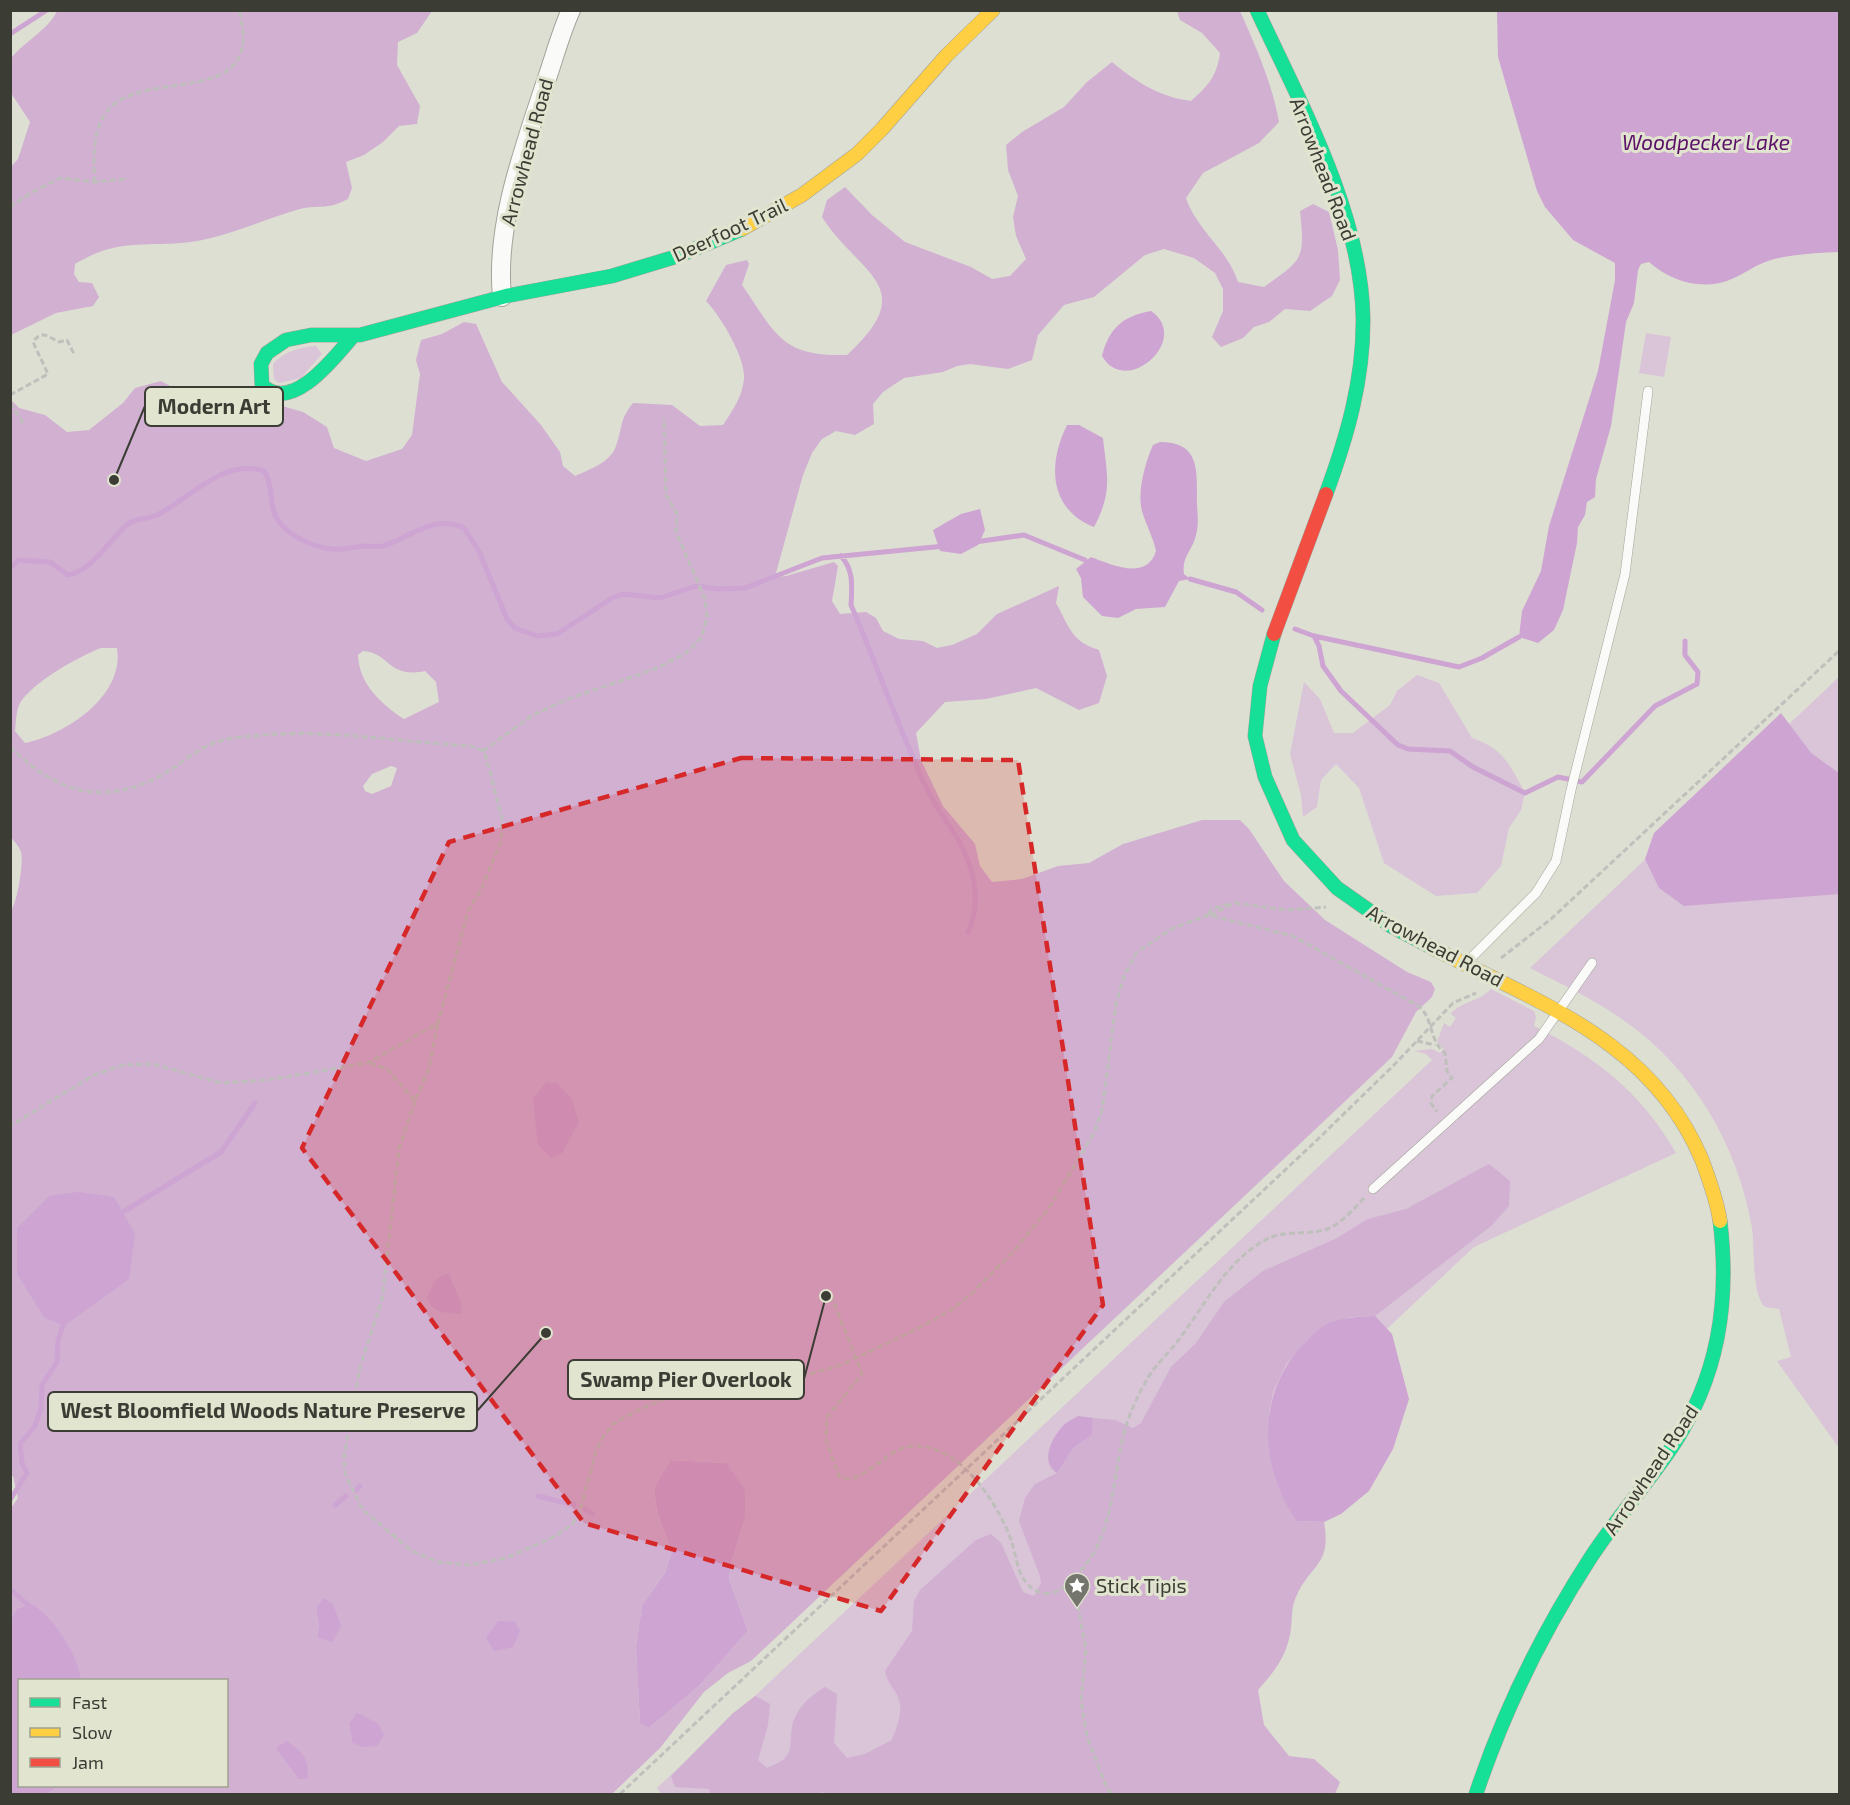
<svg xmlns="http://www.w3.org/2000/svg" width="1850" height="1805" font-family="'Exo 2',sans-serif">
<rect width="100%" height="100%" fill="#dedfd3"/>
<!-- green -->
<path fill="#d9c4d8" d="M1646 333 1671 337 1664 377 1639 373Z
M316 346 322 354 301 378 279 383 274 379 273 364C284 352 299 347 316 346Z
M1417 675 1439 683 1472 738C1503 748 1510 765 1525 793L1521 810 1509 828 1501 866 1477 893 1436 896 1384 863 1359 788 1336 764 1321 780 1317 807 1303 817 1301 795 1290 754 1304 682 1320 699 1334 733H1353L1390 705 1397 691Z
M1839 677V1448L1777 1361 1791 1357 1779 1309 1765 1307C1751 1294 1755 1248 1752 1228 1738 1146 1694 1070 1626 1022 1596 1000 1563 985 1530 968Z
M1491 989 1534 1011 1536 1017 1534 1026C1597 1058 1640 1091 1676 1153L1474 1247 1356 1358 1211 1794H661L657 1788 1432 1060 1426 1054 1414 1051 1432 1049 1440 1053 1444 1049 1437 1042 1444 1023 1450 1027 1456 1018 1451 1014 1452 1012C1466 1000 1480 1001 1491 989Z"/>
<!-- forest -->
<path fill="#d1b0d2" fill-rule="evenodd" d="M57 11H432L417 33 398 42 397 65 420 106 417 124 399 126 383 142 364 155 346 162 352 188 348 199C325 211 320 204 300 209 261 220 221 240 181 243 137 246 115 240 75 264L74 274 79 282 92 283 99 297 93 306 56 313 11 335V167L18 159 30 122 11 93V58C25 41 48 30 57 11Z
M1177 11H1240C1256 47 1272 83 1279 122L1259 143 1203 173 1186 198C1197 231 1227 248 1238 282L1264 287C1303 259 1305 260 1300 211L1313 204 1329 212 1338 250 1340 280 1332 296 1310 311 1285 309 1269 322 1254 327 1243 338 1221 347 1212 337 1223 311V289L1215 273 1194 258 1164 249 1145 255 1094 297 1064 305 1038 335 1032 360 1008 369 970 364 957 366 943 372 904 378 883 392 873 404 874 424 855 435 836 431 822 439 812 453 803 475 776 573 778 577 786 576 834 562 838 566 832 601 840 614 866 612 876 618 883 631 899 639 923 641 937 648 952 645 977 634 997 614 1059 586 1056 603C1070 628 1071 641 1099 650L1107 676 1099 703 1079 710 1036 688 986 699 945 702 916 733 921 760 943 806 975 844 980 866 992 882 1022 879 1058 866 1089 863 1123 844 1202 820H1240L1249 829 1284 881 1325 920 1407 972 1431 982 1435 989 1432 997 1416 1012 1392 1057 751 1661 728 1673 704 1692 660 1748 612 1794H47L59 1786H226V1680H81L69 1647 39 1609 11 1632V1638V1508L18 1498 13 1476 10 1477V912C17 905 24 862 21 852 19 846 14 841 10 836L11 400 19 408 45 415 67 432 89 430 123 403 135 388 161 381 198 401 227 405 255 398 303 412 327 427 334 448 366 461 402 449 412 435 420 374 416 360 421 340 442 334 464 322 476 324 502 382 541 425 560 452 563 466 575 476C589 470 611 462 616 446 623 427 619 420 633 403L672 405 700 426 723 425C733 410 742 397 744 379 746 358 720 315 706 301L726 265 747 260 749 264 742 285C776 334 781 357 847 355 922 286 859 275 822 217L827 200 845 187 872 215 905 242 971 267 992 279 1010 276 1026 259 1016 236 1013 217 1018 196 1008 170 1006 145 1022 132 1064 107 1087 82 1112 62C1136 82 1160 97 1191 101 1208 86 1217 76 1220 53L1202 33 1180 20ZM101 648H117C125 696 65 735 25 743L15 731C16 723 16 710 20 703 33 682 78 657 101 648ZM363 651C389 652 388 679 425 671L436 682 439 702 404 719C381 704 359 684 358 655ZM391 766 397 768 391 786 372 794 365 791 363 786 372 774ZM670 1460 726 1463 745 1518 731 1564 729 1579 748 1631 700 1685 649 1728 640 1724 636 1647 642 1605 665 1573 672 1551 657 1513 654 1488ZM333 1605 338 1619 317 1637 319 1626 316 1608ZM358 1714 378 1723 352 1741 349 1724Z
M1489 1164 1510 1181 1509 1206 1491 1226 1375 1316 1350 1317 1328 1324 1310 1337 1286 1364 1273 1392 1269 1412 1297 1521 1324 1522C1332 1566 1310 1564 1296 1597 1290 1609 1293 1626 1289 1639 1284 1660 1272 1674 1258 1690L1264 1725 1289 1756 1314 1759 1340 1782 1335 1794H826L824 1792 816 1794H710L709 1789 675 1787 671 1776 732 1714 755 1696 770 1704 768 1725 758 1760 767 1768C772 1765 780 1763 784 1759 793 1751 790 1737 792 1727 796 1708 810 1696 825 1687L837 1694 834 1743 847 1758 865 1754 892 1740C897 1727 904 1711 898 1697 894 1687 888 1685 885 1671L912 1631 914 1601 920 1590 976 1540 991 1534 1001 1543 1023 1592 1034 1596 1041 1583 1040 1576 1019 1521 1025 1498 1035 1484 1057 1473 1074 1447 1092 1435 1093 1418 1115 1420 1133 1428 1141 1423 1171 1367 1196 1343 1224 1302 1263 1271 1337 1238 1368 1219 1406 1209Z"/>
<!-- water -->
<path fill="#cda4d2" d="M1497 11H1839V252C1816 253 1793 254 1771 260 1757 264 1747 272 1734 278 1705 292 1671 282 1649 262L1641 264 1638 270 1634 303 1626 322 1611 426 1596 479 1595 497 1587 502 1585 515 1578 527 1577 543 1563 610 1554 630 1538 643 1519 637 1522 611 1541 571 1549 526 1598 371 1615 280V263L1573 240 1545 207 1537 191 1498 57Z
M1151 311C1192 339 1126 398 1102 356 1109 328 1123 316 1151 311Z
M1067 425H1079L1103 438C1107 476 1113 491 1094 527 1048 509 1048 463 1067 425Z
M1160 442C1196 442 1197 464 1197 493 1196 507 1200 521 1196 535 1193 550 1181 557 1184 574L1190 579 1179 581 1165 607 1136 609 1118 618 1102 616 1083 597 1081 578 1076 569 1091 557C1112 565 1147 581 1156 551 1153 537 1146 525 1142 511 1137 492 1145 463 1153 445Z
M980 509 985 530 978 545 961 554 940 551 933 530 961 514Z
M1781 713 1811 753 1839 773V894L1684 906 1659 888 1645 859 1654 833Z
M546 1082 557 1083 571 1098 579 1122 562 1153 551 1158 538 1145 533 1099Z
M78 1192 114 1197 135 1234 129 1279 64 1326 44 1317 17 1274V1228L49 1196Z
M449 1274 462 1306 461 1314C444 1312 435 1315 427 1298 433 1286 434 1275 449 1274Z
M1375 1316 1392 1334 1409 1399 1393 1449 1369 1491 1341 1514 1324 1522 1297 1521C1261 1470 1256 1400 1298 1350 1307 1341 1317 1328 1329 1323 1344 1317 1359 1317 1375 1316Z
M1078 1416 1093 1418 1092 1435 1074 1447 1057 1473C1040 1463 1051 1439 1062 1427 1066 1422 1073 1419 1078 1416Z
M670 1460 726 1463 745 1490V1518L731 1564 729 1579 748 1631 700 1685 649 1728 640 1724 636 1647 642 1605 665 1573 672 1551 657 1513 654 1488Z
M324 1598 333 1604 341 1626 332 1642 317 1637 319 1626 316 1608Z
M32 1604C55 1619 77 1653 81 1680H20V1786H59L47 1794H11V1620L17 1609Z
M498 1621 515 1622 520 1631 513 1647 494 1651 486 1638Z
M357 1713 378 1723 384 1735 377 1746 362 1747 352 1742 349 1724Z
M286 1741C304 1751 308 1759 308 1779H299L276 1748Z"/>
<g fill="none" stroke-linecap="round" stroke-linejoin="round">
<!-- stream -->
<path stroke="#cda4d2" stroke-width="5" d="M10 34 47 10
M975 542 1024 535 1085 560
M841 556C854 570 852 587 851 605 877 665 898 727 926 787 939 815 961 837 970 866 977 890 978 910 968 932
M10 568 19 560 50 562 68 575C91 572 110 539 127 525 136 517 147 520 157 515 191 498 223 458 264 471 275 487 267 508 280 523 293 539 322 551 342 549 349 549 357 546 365 546 371 546 377 547 383 546 411 537 434 514 464 528L479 551 507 619 515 628 537 636 557 634 612 598 623 594 660 598 696 586 718 589 745 588 822 558 945 546
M1190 579 1236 592 1262 610
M1295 629 1314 636 1459 667 1482 658 1519 637
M1314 636 1319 646 1323 666 1341 691 1398 745 1408 749 1450 751 1473 767 1525 793 1558 777 1582 782 1655 706 1697 684 1698 672 1685 655V641
M118 1215 221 1152 255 1103
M356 1490 360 1486
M538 1496 574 1505
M10 1500 27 1473 22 1463 20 1444 35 1426 41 1409 42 1385 57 1362 58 1340 65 1320
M335 1505 346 1496
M585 1509 593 1514
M10 1589 28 1605"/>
<defs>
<path id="lane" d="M1467 962 1536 893 1556 861 1571 790 1625 574 1648 391
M1373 1189 1539 1039 1592 963"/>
<path id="street" d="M502 297C495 226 523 151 545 84 554 59 560 34 571 10"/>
<path id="fast" d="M1257 10C1300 103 1361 212 1363 317 1364 379 1347 437 1326 494
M353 336C335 357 291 415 262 385L261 364 267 353 286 340 311 335H360L506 296 612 276 678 256 742 229
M1274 634 1260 686 1255 736 1265 777 1293 840 1337 888 1391 926 1433 948
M1476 1794C1504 1710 1543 1631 1591 1557 1616 1519 1646 1485 1672 1447 1718 1378 1730 1303 1720 1221"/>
<path id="slow" d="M742 229 802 195 857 154 882 129 946 56 993 10
M1433 948C1538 1003 1652 1040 1702 1160 1709 1179 1717 1200 1720 1221"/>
<path id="jam" d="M1274 634 1326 494"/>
</defs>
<!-- lane casing -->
<use href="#lane" stroke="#a3a49a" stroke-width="10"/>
<!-- street casing -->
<use href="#street" stroke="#a3a49a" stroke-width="20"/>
<!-- fast casing -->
<use href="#fast" stroke="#a3a49a" stroke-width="15"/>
<!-- slow casing -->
<use href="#slow" stroke="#a3a49a" stroke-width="15"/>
<!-- jam casing -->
<use href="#jam" stroke="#a3a49a" stroke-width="15"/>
<!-- path -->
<path stroke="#bfc0bc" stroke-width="3" stroke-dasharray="6 3" stroke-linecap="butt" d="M95 182C93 159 92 125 111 107 151 68 267 109 239 10
M10 207 36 190 60 178 95 182 126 179
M10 395 48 374 33 342C42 329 48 337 59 342L67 340 75 356
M10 403 24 424
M10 747C57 793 102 807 162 775 180 765 197 748 217 742 227 738 241 737 253 736 324 728 399 742 471 746L483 751 486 757 502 818 501 841 481 890 468 911 438 1023 368 1063 267 1080 221 1083 153 1064 123 1065 94 1075 10 1126
M483 751 533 715 568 699 655 669 686 653 701 638 707 618 705 599 676 532 677 514 666 495 664 418
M1209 914 1211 909 1231 903
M1210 915 1235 903 1288 910 1326 907
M1501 958 1551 919 1840 650
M1417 1041 1435 1045
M370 1063 387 1069 415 1101 429 1068 438 1023
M415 1101 399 1149 382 1300 360 1367 344 1457 345 1474 363 1510 412 1551 438 1562 469 1565 506 1558 554 1537 572 1524 580 1511 596 1451 603 1437 613 1424 640 1409 669 1397 696 1391 806 1375 841 1365 917 1329 951 1310 972 1293 1012 1253 1049 1208 1094 1133 1102 1110 1116 1004 1124 976 1136 953 1171 929 1208 915 1293 936 1420 1007C1434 1021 1429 1041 1445 1053L1447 1071 1452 1078 1432 1096 1431 1103 1437 1112
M831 1295 862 1374 827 1417 826 1440 839 1476C855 1488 884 1456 898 1450 913 1443 927 1446 941 1452 971 1464 1003 1513 1012 1543 1016 1555 1017 1570 1025 1581 1029 1587 1036 1592 1043 1593 1053 1595 1060 1590 1067 1584 1117 1544 1110 1481 1126 1426 1130 1413 1137 1397 1144 1385 1152 1368 1166 1356 1177 1342 1204 1307 1225 1262 1265 1240 1284 1229 1307 1236 1327 1229 1342 1223 1354 1209 1365 1197
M1073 1579 1086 1650 1081 1701 1087 1737 1107 1788 1112 1794
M620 1794 1316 1141 1394 1065 1453 1003 1476 993"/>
<!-- lane -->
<use href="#lane" stroke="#fafaf8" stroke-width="9"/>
<!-- street -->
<use href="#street" stroke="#fafaf8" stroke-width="18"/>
<!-- fast -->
<use href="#fast" stroke="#16e098" stroke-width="14"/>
<!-- slow -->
<use href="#slow" stroke="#ffcf43" stroke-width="14"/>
<!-- jam -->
<use href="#jam" stroke="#f24e42" stroke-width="14"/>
</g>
<!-- marked area -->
<path fill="#d62828" fill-opacity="0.2" stroke="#d62828" stroke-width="4.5" stroke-dasharray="12 8" stroke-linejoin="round" d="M741 758 1018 760 1103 1305 881 1611 584 1523 302 1148 449 842Z"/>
<!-- icons -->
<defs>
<symbol id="sight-pin" viewBox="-11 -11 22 30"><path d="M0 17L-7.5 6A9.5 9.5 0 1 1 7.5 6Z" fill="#74756c" stroke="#e1e4ce"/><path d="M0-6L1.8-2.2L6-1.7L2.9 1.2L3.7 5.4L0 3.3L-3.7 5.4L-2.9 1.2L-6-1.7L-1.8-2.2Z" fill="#fff"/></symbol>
</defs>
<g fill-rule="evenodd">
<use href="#sight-pin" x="1062" y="1571" width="30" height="40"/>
</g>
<g text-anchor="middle" stroke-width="6" stroke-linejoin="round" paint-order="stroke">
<!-- street labels -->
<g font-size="20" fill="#3b3c34" stroke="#e1e4ce">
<text transform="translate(527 152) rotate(-75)" y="7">Arrowhead Road</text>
<text transform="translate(1323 169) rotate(69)" y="7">Arrowhead Road</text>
<text transform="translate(730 230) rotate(-25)" y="7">Deerfoot Trail</text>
<text transform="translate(1435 946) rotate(28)" y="7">Arrowhead Road</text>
<text transform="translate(1651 1470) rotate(-56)" y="7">Arrowhead Road</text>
</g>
<!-- poi labels -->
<g font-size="20" fill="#3b3c34" stroke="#e1e4ce" text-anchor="start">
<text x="1096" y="1593">Stick Tipis</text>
</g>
<!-- water labels -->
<g font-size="21" font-style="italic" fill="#5c1069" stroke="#e1e4ce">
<text x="1706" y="150">Woodpecker Lake</text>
</g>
</g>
<!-- callouts -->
<path fill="none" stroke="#3b3c34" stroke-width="2" d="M114 480L145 406M826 1296L804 1379M546 1333L477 1411"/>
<g fill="#3b3c34" stroke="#e1e4ce" stroke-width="2">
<circle cx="114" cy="480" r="6"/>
<circle cx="826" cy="1296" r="6"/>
<circle cx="546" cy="1333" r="6"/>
</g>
<g fill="#e1e4ce" stroke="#3b3c34" stroke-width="2">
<rect x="145" y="387" width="138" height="39" rx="6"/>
<rect x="568" y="1360" width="236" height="39" rx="6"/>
<rect x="48" y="1392" width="429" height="39" rx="6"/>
</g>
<g font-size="21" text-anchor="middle" font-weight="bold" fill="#3b3c34">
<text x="214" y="414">Modern Art</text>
<text x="686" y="1387">Swamp Pier Overlook</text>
<text x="263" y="1418">West Bloomfield Woods Nature Preserve</text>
</g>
<!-- border -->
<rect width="1850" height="1805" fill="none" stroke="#3b3c34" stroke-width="24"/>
<!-- legend -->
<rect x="18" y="1679" width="210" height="108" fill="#e1e4ce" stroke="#9fa190" stroke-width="1.5"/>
<rect x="30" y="1698" width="30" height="9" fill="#16e098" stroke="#9fa190" stroke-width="1.5"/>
<text x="72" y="1709" font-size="18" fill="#3b3c34">Fast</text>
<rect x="30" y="1728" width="30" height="9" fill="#ffcf43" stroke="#9fa190" stroke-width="1.5"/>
<text x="72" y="1739" font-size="18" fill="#3b3c34">Slow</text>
<rect x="30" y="1758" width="30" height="9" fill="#f24e42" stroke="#9fa190" stroke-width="1.5"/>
<text x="72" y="1769" font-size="18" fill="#3b3c34">Jam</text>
</svg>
